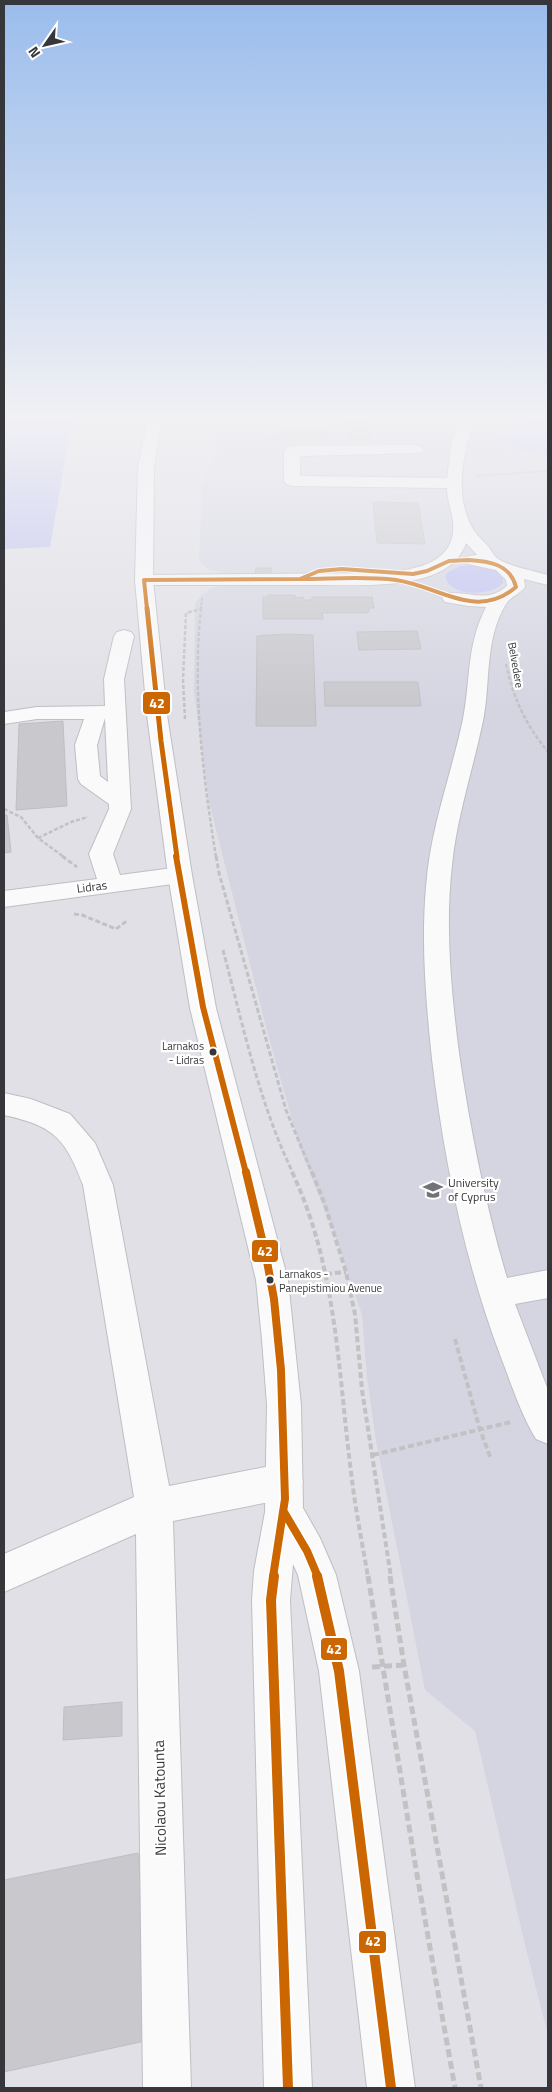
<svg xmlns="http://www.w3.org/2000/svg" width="552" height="2092" font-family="'Titillium Web',sans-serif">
<rect width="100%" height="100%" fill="#e0e0e6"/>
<!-- built -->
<path fill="#d5d5e2" d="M218 414H548V2035L526 1949 475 1731 425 1690 376 1441 367 1377 362 1315 334 1233 300 1148 267 1031 209 802 194 692 195 604 201 595 212 588 225 585 228 574 209 570 199 561 202 485 217 449Z"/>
<!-- green -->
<path fill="#bec0f2" d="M4 414H73L50 547 4 549Z
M542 414H548V455L544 457 493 440Z
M460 566C473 565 505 564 503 583 491 597 449 597 445 576L448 572Z"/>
<!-- building -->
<path fill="#c8c8cd" stroke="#bfbfc3" d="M348 423H368L370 441H349Z
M278 432H326L327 441H277V439L269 438V436L278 435Z
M373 502 418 503 425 544 377 543Z
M256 568H271V575L255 574Z
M268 595H295V598L303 597 304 600H312V597H372L374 608H369V612L365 613H322L323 619H263V597H268Z
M417 631 421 649 359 650 357 632Z
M286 634 313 635 316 726H256L257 636Z
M324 682H418L421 706H325Z
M63 721 67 806 16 810 19 724Z
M4 815H7L11 852 4 853Z
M122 1702V1736L63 1740 64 1707Z
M138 1853 154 2039 4 2072V1880Z"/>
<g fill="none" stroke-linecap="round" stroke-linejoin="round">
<defs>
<path id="minor" d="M333 414H477C463 449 452 498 475 532 479 537 484 542 488 546 491 550 494 556 497 558 507 566 535 571 548 575V585L524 579 525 587C520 594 510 597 506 604 484 640 491 682 483 721 473 769 457 816 452 865 445 927 451 991 459 1053 470 1129 485 1204 507 1278L548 1270V1298L515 1304 548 1390V1444L536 1439C521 1414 512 1386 502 1360 465 1263 444 1161 432 1059 426 1002 421 944 426 887 430 829 451 776 463 719 471 677 466 647 486 607L468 606 445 602 442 598 445 594C467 589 485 605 507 586L506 580 496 570 468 564 465 560 468 556 477 555 466 543C462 555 453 565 441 571 404 590 346 584 305 585 251 585 198 585 144 585L138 584 135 580 138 576 144 575 383 573C414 570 457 564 453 522 452 511 447 500 447 488L292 486 286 484 284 481V451L287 448 292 446 416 445 421 447 424 450 421 453 300 456V476L447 478 452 442 459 422 338 421 333 420 331 417Z
M124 630 131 632 134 636 124 679 131 809 113 854 120 875 180 867 188 870 192 875 188 880 180 883 4 907V891L97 879 89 854 109 809V804L81 784 78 779 75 745 84 719H37L4 724V712L37 707 105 706 104 679 114 636 117 632ZM105 718 108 782 100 776 97 745Z
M4 1093 31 1099 70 1114 95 1143 113 1185 169 1486 285 1463 298 1468 303 1481 298 1494 285 1499 173 1521 191 2088H143L136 1534 4 1592V1554L134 1497 83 1185C65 1137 53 1126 4 1115Z"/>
<path id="major" d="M149 414H163L154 467 153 580 167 715 192 875 216 1008 288 1280 301 1405 303 1508 320 1538 336 1575 359 1671 415 2088H367L319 1671 298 1575 293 1564 290 1600 312 2088H264L252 1600 254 1571 265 1512 267 1405 262 1340 256 1280 190 1008 168 875 147 715 135 580 138 467Z"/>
</defs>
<!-- minor casing -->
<use href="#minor" stroke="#bebec3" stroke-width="2"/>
<!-- major casing -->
<use href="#major" stroke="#bebec3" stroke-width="2"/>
<!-- path-far4 -->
<path stroke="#c2c2c4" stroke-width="2" stroke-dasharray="3 1" stroke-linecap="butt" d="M476 476 548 471
M201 609 202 598"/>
<!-- path-far3 -->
<path stroke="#c2c2c4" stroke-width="2.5" stroke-dasharray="4 2" stroke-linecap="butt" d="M201 608C192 690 203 776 216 857
M506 664C513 698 526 725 548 752
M185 719 183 680 186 613 201 609
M4 809 21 817 38 838 64 857
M38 838 71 822 88 817"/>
<!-- path-far2 -->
<path stroke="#c2c2c4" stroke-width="3" stroke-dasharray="5 2.5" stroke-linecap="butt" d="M62 856 77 867
M216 856 219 873 286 1110 312 1173
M74 914 82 915 116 929 128 920
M223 950C243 1025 259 1103 293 1173"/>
<!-- path-far1 -->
<path stroke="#c2c2c4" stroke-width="4" stroke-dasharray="6 3" stroke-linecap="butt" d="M292 1172C337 1267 338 1371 351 1472 355 1507 362 1542 368 1577
M312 1172 325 1205 346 1272 355 1314 362 1390 391 1577
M326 1274 346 1272
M455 1339 480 1430 491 1459
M373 1455 511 1422"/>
<!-- path -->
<path stroke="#c2c2c4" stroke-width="5" stroke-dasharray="8 4" stroke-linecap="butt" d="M368 1576 416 1869 455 2088
M390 1576 404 1665 481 2088
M372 1667 404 1665"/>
<!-- minor -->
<use href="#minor" fill="#fafafb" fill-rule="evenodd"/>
<!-- major -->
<use href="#major" fill="#fafafb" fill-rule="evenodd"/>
<defs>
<path id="bus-1-far4" d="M468 560C489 561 510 564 516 587 476 621 439 586 396 580 364 576 332 579 300 579L319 571 342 569 413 574 427 571 449 561Z
M147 609 144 580 300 579"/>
<path id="bus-1-far3" d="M147 608 161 741 177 857"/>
<path id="bus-1-far2" d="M176 856 203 1007 246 1173"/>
<path id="bus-1-far1" d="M246 1172 266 1256 274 1299 281 1370 285 1499 273 1577
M284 1512 307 1551 318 1577"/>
<path id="bus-1" d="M274 1576 271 1600 288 2088
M317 1576 339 1671 391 2088"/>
</defs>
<!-- bus-1-far4 casing -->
<use href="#bus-1-far4" stroke="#fff" stroke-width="6"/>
<!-- bus-1-far3 casing -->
<use href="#bus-1-far3" stroke="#fff" stroke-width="8"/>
<!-- bus-1-far2 casing -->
<use href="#bus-1-far2" stroke="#fff" stroke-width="10"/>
<!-- bus-1-far1 casing -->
<use href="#bus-1-far1" stroke="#fff" stroke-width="11"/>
<!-- bus-1 casing -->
<use href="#bus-1" stroke="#fff" stroke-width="14"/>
<!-- bus-1-far4 -->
<use href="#bus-1-far4" stroke="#c60" stroke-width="4"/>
<!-- bus-1-far3 -->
<use href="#bus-1-far3" stroke="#c60" stroke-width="5"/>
<!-- bus-1-far2 -->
<use href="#bus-1-far2" stroke="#c60" stroke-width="6"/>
<!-- bus-1-far1 -->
<use href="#bus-1-far1" stroke="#c60" stroke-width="8"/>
<!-- bus-1 -->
<use href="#bus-1" stroke="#c60" stroke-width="10"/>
</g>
<!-- sky -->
<linearGradient id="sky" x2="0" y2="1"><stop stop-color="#9abcec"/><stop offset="0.59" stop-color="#f1f1f4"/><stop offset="1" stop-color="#f1f1f4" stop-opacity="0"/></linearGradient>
<rect width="552" height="707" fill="url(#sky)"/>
<!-- icons -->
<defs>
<symbol id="university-bare" viewBox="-9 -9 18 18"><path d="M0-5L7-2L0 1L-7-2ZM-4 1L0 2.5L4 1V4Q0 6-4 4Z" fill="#727277" stroke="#fff" stroke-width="2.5" paint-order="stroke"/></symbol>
</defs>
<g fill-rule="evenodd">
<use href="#university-bare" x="419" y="1176" width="28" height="28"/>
</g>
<!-- markers -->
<g fill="#36373b" stroke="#fff" stroke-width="2">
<circle cx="213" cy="1052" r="4.5"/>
<circle cx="270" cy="1280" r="4.5"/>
</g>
<g text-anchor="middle" stroke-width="4.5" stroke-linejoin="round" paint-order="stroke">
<!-- far-street labels -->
<g font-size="11" fill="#36373b" stroke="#fff">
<text transform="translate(516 665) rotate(80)" y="4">Belvedere</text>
</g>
<!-- bus labels -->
<g font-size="11" fill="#36373b" stroke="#fff" text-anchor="end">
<text x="204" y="1050">Larnakos<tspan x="204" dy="14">- Lidras</tspan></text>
<text x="279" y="1278" text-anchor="start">Larnakos -<tspan x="279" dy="14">Panepistimiou Avenue</tspan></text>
</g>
<!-- street labels -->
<g font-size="12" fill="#36373b" stroke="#fff">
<text transform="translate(92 887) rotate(-7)" y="4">Lidras</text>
</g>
<!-- poi labels -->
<g font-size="12" fill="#36373b" stroke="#fff" text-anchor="start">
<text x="448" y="1187">University<tspan x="448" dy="14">of Cyprus</tspan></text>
</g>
<!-- near-street labels -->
<g font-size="15" fill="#36373b" stroke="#fff">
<text transform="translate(160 1798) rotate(-91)" y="5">Nicolaou Katounta</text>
</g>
</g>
<g stroke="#fff" stroke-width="2">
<rect x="142" y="691" width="29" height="24" rx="5" fill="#c60"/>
<rect x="251" y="1239" width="28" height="24" rx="5" fill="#c60"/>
<rect x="320" y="1637" width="28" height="24" rx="5" fill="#c60"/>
<rect x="358" y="1930" width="29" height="24" rx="5" fill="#c60"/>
</g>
<g font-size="14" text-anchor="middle" font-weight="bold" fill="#fff">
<text x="157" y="708">42</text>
<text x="265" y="1256">42</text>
<text x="334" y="1654">42</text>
<text x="373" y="1946">42</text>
</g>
<!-- border -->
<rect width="552" height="2092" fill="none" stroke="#36373b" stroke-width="10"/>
<!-- north arrow -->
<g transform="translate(45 45) rotate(236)" stroke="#ffffff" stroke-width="4" paint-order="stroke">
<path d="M0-4L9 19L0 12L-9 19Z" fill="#36373b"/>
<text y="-8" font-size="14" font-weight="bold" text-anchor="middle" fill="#36373b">N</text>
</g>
</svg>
